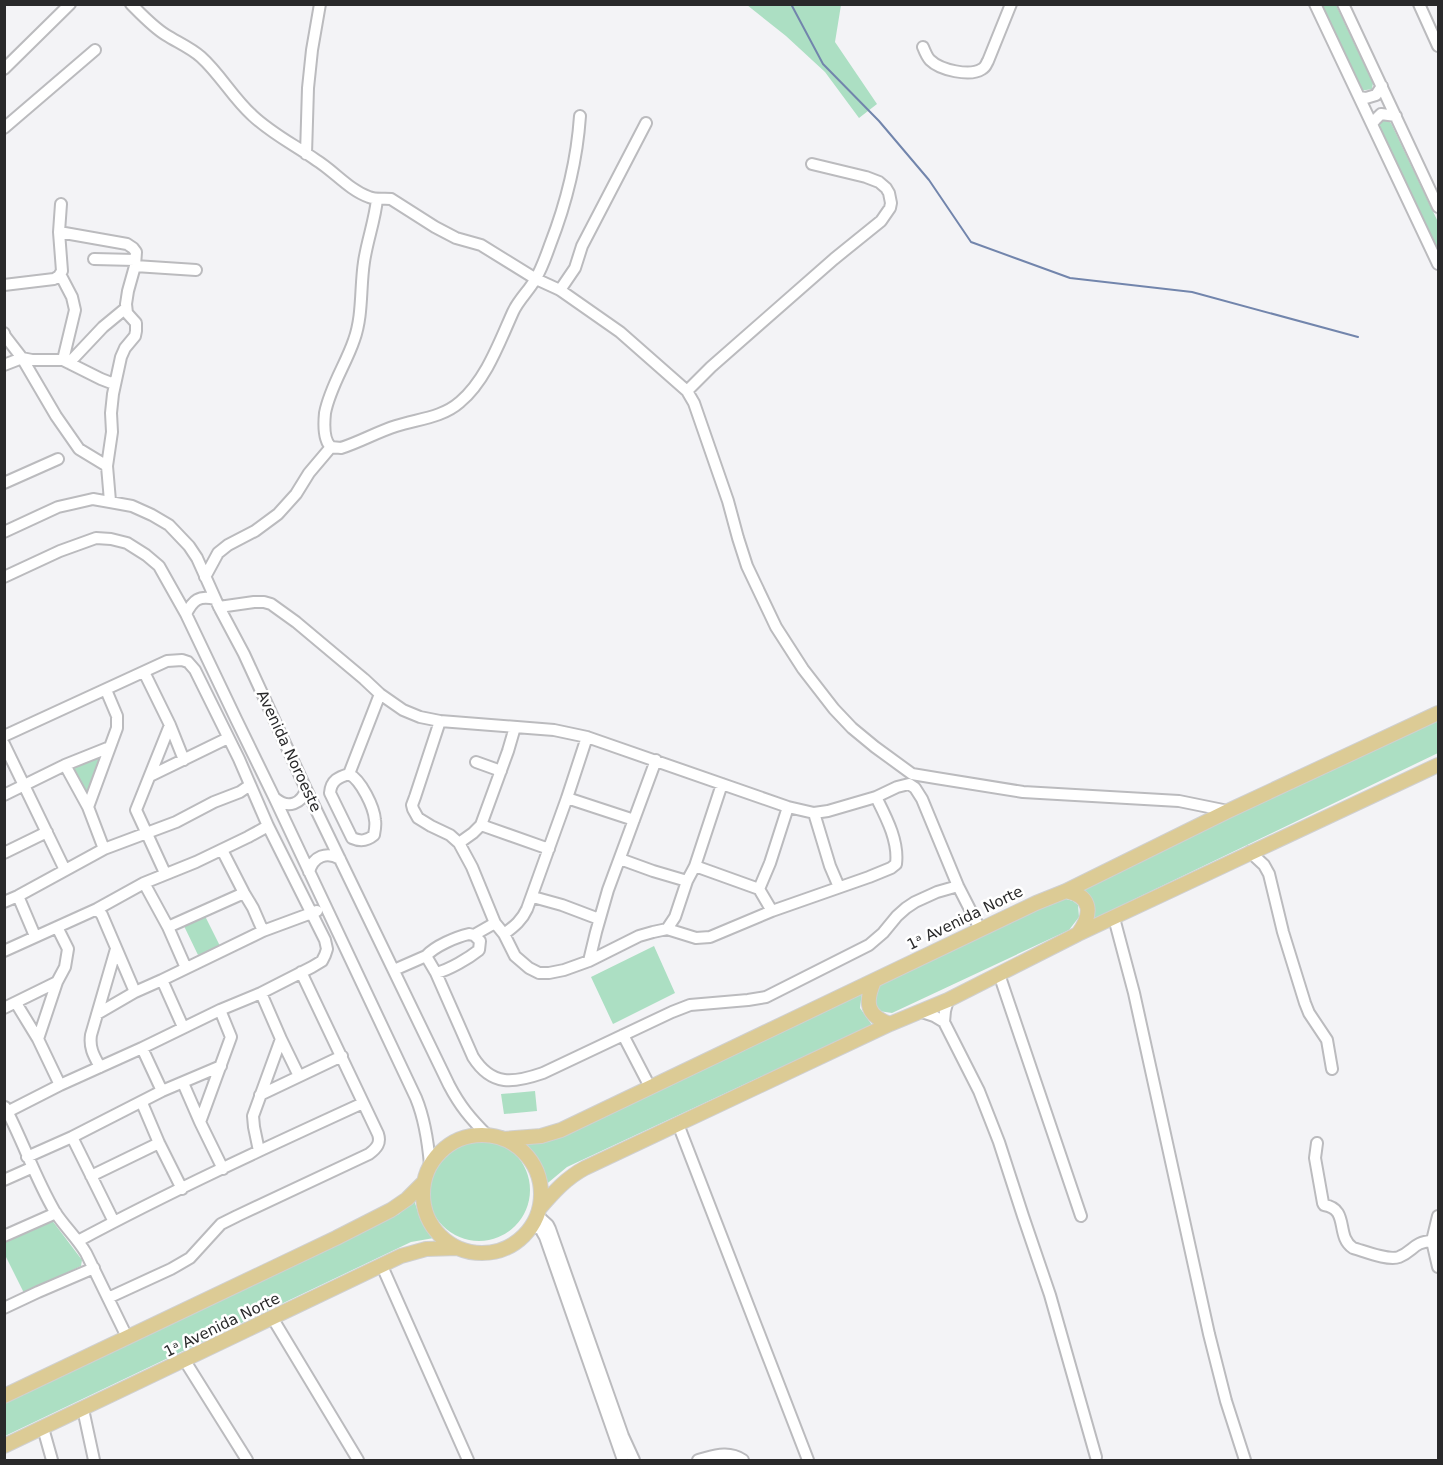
<svg xmlns="http://www.w3.org/2000/svg" width="1443" height="1465" font-family="'DejaVu Sans',sans-serif">
<rect width="100%" height="100%" fill="#f3f3f6"/>
<!-- green -->
<path fill="#acdfc3" d="M747 5H841L835 42 877 104 859 118 825 72 786 36Z
M1317 5H1336L1373 83 1372 89 1360 91Z
M1383 117 1391 123 1438 222V260L1377 133V120Z
M1438 718V753L1087 922 1080 889Z
M102 755 86 799 71 769Z
M1059 897 1073 901 1078 905 1079 917 1069 930 892 1013 879 1011 872 1002 879 983Z
M205 916 220 946 198 955 184 926Z
M654 946 675 993 613 1024 591 977Z
M862 992 860 1008 872 1025 567 1167 543 1187C540 1168 536 1159 524 1145L557 1136Z
M535 1091 537 1111 504 1114 501 1094Z
M428 1190a51 51 0 1 1 102 0a51 51 0 1 1-102 0Z
M414 1200 421 1221 434 1238 411 1242 5 1436V1400L399 1214Z
M51 1219 82 1260 81 1266 24 1293 5 1255 4 1241Z"/>
<g fill="none" stroke-linecap="round" stroke-linejoin="round">
<!-- stream -->
<path stroke="#7285ac" stroke-width="2" d="M791 4 823 64 879 121 929 180 971 242 1070 278 1192 292 1358 337"/>
<defs>
<path id="minor" d="M131 4C142 15 153 27 166 35 177 42 191 48 201 57 220 74 233 98 252 115 272 134 295 145 316 160 334 171 349 190 369 197 376 200 384 198 391 199L435 227 456 238 481 245 536 279 560 290 620 332 687 391 694 403 728 501 738 538 747 566 776 627 803 669 834 709 852 728 875 747 912 774 936 778 1023 792 1179 801 1228 811
M1315 4 1438 264
M1343 4 1438 207
M1419 4 1438 46
M923 47C925 52 927 57 930 60 940 70 970 77 982 69 986 67 986 64 988 61L1011 4
M4 69 70 4
M1359 97 1366 98 1376 95 1382 86
M1372 124 1376 119 1381 114 1396 116
M4 128 95 50
M306 154 308 88 312 50 320 4
M59 232 127 244 133 248 136 252 135 266 128 291 126 304 127 313 136 323V331L135 336 125 348 121 357 113 394 111 413 112 432 107 466 110 501
M94 259 135 260
M135 266 196 270
M60 274 72 297 75 310 63 360
M4 285 54 279 59 276 62 271 59 232 61 204
M560 290 575 268 582 246 646 123
M4 333 5 336 22 358 56 416 79 449 107 466
M69 363 103 327 126 308
M4 365 22 358 32 360H63L101 379 114 384
M687 391 711 367 834 259 881 221 890 208 891 203 889 193 886 188 879 182 866 177 812 164
M331 447C323 440 324 423 325 413 330 387 346 364 354 340 363 315 360 288 364 262 367 241 375 220 377 199
M4 483 58 459
M4 532 58 507 93 499 132 506 152 515 169 525 189 546 197 558 219 607 244 654 306 789 449 1085C460 1106 470 1118 487 1135
M4 577 60 551 96 538 111 539 127 543 146 555 159 566 186 614 236 719 275 799 416 1098C425 1120 428 1141 430 1165
M205 577 218 553 228 545 255 531 278 514 296 494 309 473 331 447 341 448C360 442 377 432 396 426 417 419 442 418 460 402 486 380 499 343 513 312 519 299 529 291 536 278 542 268 546 256 550 245 566 204 577 160 580 116
M219 607 254 602H264L271 604 296 622 364 679 380 694 403 710 420 717 440 721 554 730 587 737 788 807 814 813 828 811 876 797 897 787 909 784 915 788 922 799 958 886 980 929
M186 614C193 600 199 595 215 599
M144 672 170 725 136 810 165 873
M440 721 415 797 412 805 413 809 418 818 431 826 450 835 459 843 472 867 495 923 504 934 515 956 529 968 539 973H549L564 970 589 961 639 936 653 932 667 929 696 938 710 937 772 911 869 877 891 868 896 864C899 841 886 817 876 797
M170 725 184 760
M4 736 167 661 182 660 188 662 195 670 239 759 268 826 325 940 327 949 325 955 322 961 312 967 261 993 220 1010 142 1048 60 1085 7 1112
M4 744 65 870
M476 762 501 771
M65 765 88 807
M349 774C361 780 374 807 375 820 376 825 375 830 374 835 367 841 361 842 352 838L330 793C331 780 339 777 349 774Z
M349 774 380 694
M150 776 228 738
M4 795 65 765 110 747
M567 798 634 820
M276 799C288 809 302 804 306 789
M814 813 830 866 839 887
M481 825 549 849
M459 843 473 833 481 825 508 751 515 727
M104 849 88 807 117 728V716L106 690
M222 850 244 893 253 908 263 931
M1250 852 1264 865 1269 874 1283 932 1305 1003 1309 1013 1327 1040 1332 1069
M4 853 47 832
M620 859 653 871 687 881
M695 866 759 889
M309 872C313 856 327 851 340 859
M144 883 168 927 186 968
M18 896 35 936
M533 897 562 905 599 919
M4 902 18 896 104 849 176 822 214 802 240 792 250 785
M97 909 102 915 135 992
M772 911 759 889 770 863 788 807
M1114 918 1134 993 1209 1334 1226 1401 1245 1460
M57 927 68 949 65 967 57 982 38 1039 60 1085
M168 927 244 893
M667 929 675 917 687 881 695 866 722 784
M469 934 474 935 480 941 479 950C469 958 449 970 436 973L426 956C435 946 456 937 469 934Z
M504 934C515 926 522 920 527 909L567 798 587 737
M474 935 495 923
M4 951 97 909 144 883 196 862 248 837 268 826
M589 961 596 932 608 890 656 760
M394 970 426 956
M436 973 473 1057C492 1087 514 1083 543 1073L672 1012 690 1005 748 1000 766 997 869 945 883 933 897 916 906 908 915 902 937 892 958 886
M999 974 1081 1216
M162 980 183 1027
M948 1000 945 1011 944 1022 979 1091 999 1142 1023 1216 1050 1295 1096 1457
M16 1003 38 1039
M4 1008 57 982
M220 1010 231 1037 200 1122 223 1169
M922 1012 934 1016 944 1022
M97 1014 135 992 162 980 263 931 317 911
M623 1035 650 1087
M281 1039 299 1076
M142 1048 162 1091
M100 1067C94 1056 89 1048 91 1035L116 949
M183 1083 200 1122
M260 1095 342 1056
M142 1103 159 1143 182 1189
M5 1107C23 1141 35 1178 55 1212 64 1226 77 1238 86 1253L127 1337
M678 1124 808 1460
M72 1137 114 1222
M1317 1143 1315 1158 1323 1203 1324 1205C1350 1209 1335 1236 1353 1248 1364 1251 1388 1261 1399 1257 1414 1251 1413 1242 1432 1241
M259 1151 254 1127 253 1116 281 1039 261 993
M27 1157 72 1137 162 1091 221 1066
M91 1176 159 1143
M4 1180 31 1168
M537 1215 548 1225 550 1229 623 1436 634 1460
M1438 1216 1432 1241 1438 1267
M532 1225 541 1230 545 1237 623 1460
M4 1236 56 1213
M78 1241C171 1191 267 1147 363 1103
M382 1266 468 1460
M108 1298 171 1269 190 1258 221 1224 237 1216 369 1154C377 1148 381 1143 378 1134L301 972
M4 1308 38 1292 94 1268
M273 1319 358 1460
M185 1361 247 1460
M83 1409 94 1460
M43 1428 52 1460
M698 1460C714 1456 728 1450 743 1460"/>
<path id="major" d="M1066 891C1093 896 1092 915 1078 934
M874 981C865 1002 866 1016 890 1024
M423 1194a59 59 0 1 1 118 0a59 59 0 1 1-118 0Z
M503 1139 541 1136 561 1130 1036 903 1066 891 1228 811 1438 713
M539 1209C553 1193 566 1178 585 1168L890 1024 948 1000 1078 934 1438 765
M4 1396 336 1238 391 1210 407 1199 423 1183
M4 1446 401 1256 426 1249 458 1248"/>
</defs>
<!-- minor casing -->
<use href="#minor" stroke="#bbbbbe" stroke-width="14"/>
<!-- major casing -->
<use href="#major" stroke="#d0d0d0" stroke-width="16"/>
<!-- minor -->
<use href="#minor" stroke="#fff" stroke-width="10"/>
<!-- major -->
<use href="#major" stroke="#dccb95" stroke-width="14"/>
</g>
<g text-anchor="middle" stroke-width="5" stroke-linejoin="round" paint-order="stroke">
<!-- street labels -->
<g font-size="15" fill="#29292a" stroke="#fff">
<text transform="translate(289 751) rotate(65)" y="5">Avenida Noroeste</text>
<text transform="translate(965 918) rotate(-26)" y="5">1ᵃ Avenida Norte</text>
<text transform="translate(222 1325) rotate(-26)" y="5">1ᵃ Avenida Norte</text>
</g>
</g>
<!-- border -->
<rect width="1443" height="1465" fill="none" stroke="#29292a" stroke-width="12"/>
</svg>
